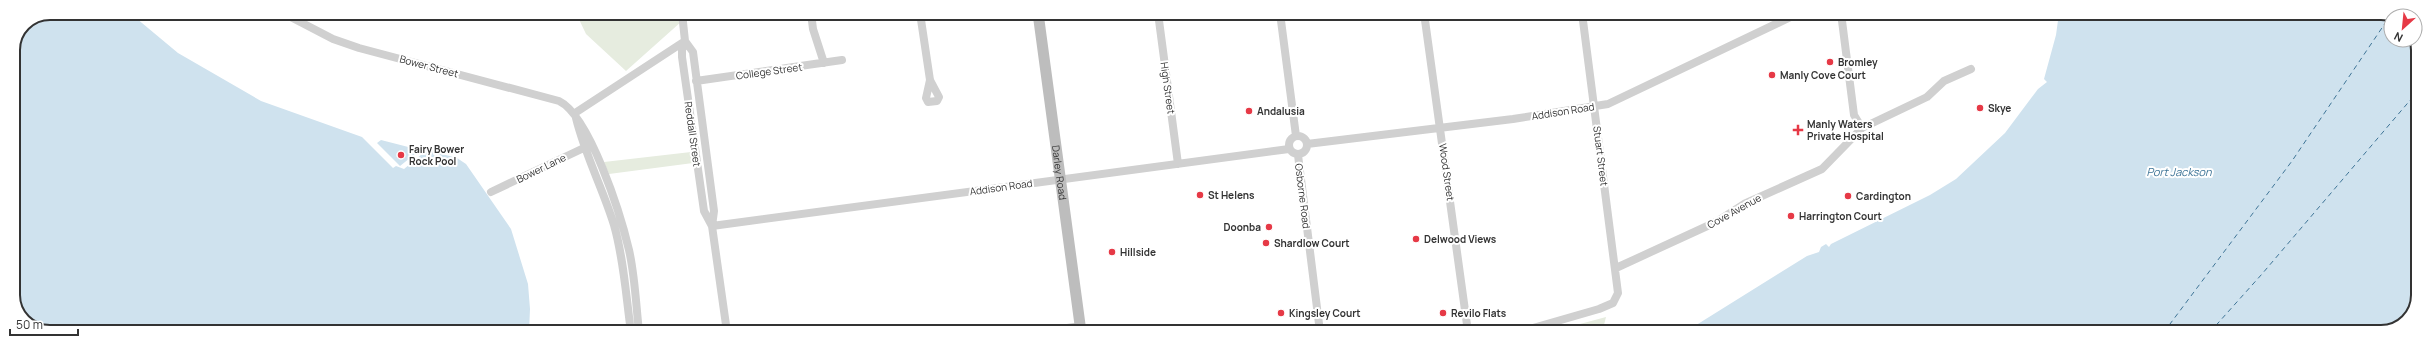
<svg xmlns="http://www.w3.org/2000/svg" width="2431" height="345" font-family="Manrope,sans-serif">
<rect width="100%" height="100%" fill="#fff"/>
<!-- green -->
<path fill="#e6ecdf" d="M576 13H691L626 71 586 34Z
M691 152 693 163 609 174 604 162Z
M1606 317 1604 325 1599 332H1583L1580 324Z"/>
<!-- water -->
<path fill="#cfe2ee" d="M51 13H130L178 53 261 101 362 137 393 168 396 166 404 169 427 150 457 158 466 164 511 229 528 284 530 309 529 332H46L24 321 13 299V156L19 140V123L13 105V51L24 24Z
M2059 13H2385L2391 16V40H2415L2418 46V299L2405 323 2380 332H1685L1807 256 1819 252 1821 247 1826 244 1829 247 1831 244 1930 195 1956 179 2005 133 2038 89 2047 82 2044 79 2056 35Z
M381 140 420 150 400 166 377 143Z"/>
<g fill="none" stroke-linecap="round" stroke-linejoin="round">
<!-- ferry -->
<path stroke="#3f7597" stroke-width="1" stroke-dasharray="5 4" stroke-linecap="butt" d="M2164 332 2292 161 2390 16
M2210 332 2262 274 2418 91"/>
<!-- street -->
<path stroke="#d0d0d0" stroke-width="8" d="M283 13 333 39 359 48 559 101C590 116 621 216 629 250 635 276 636 305 639 332
M682 13 685 41 682 50V57L704 211 712 226
M811 13 813 29 824 63
M920 13 930 80 939 97 937 101 928 102 926 98 930 80
M1158 13 1178 164
M1280 13 1296 136
M1424 13 1468 332
M1841 13 1854 115 1862 128 1927 97 1944 81 1971 69
M685 41 693 52 714 211 712 226 727 332
M696 81 842 60
M575 113 685 41
M576 118C585 155 603 189 614 225 624 260 626 297 631 332
M1289 145a9 9 0 1 1 18 0a9 9 0 1 1-18 0Z
M1307 144 1513 119 1608 104 1799 13
M1298 155 1320 332
M491 192 588 146
M712 226 1289 149
M1616 268 1716 222 1744 204 1822 169 1862 128
M1040 332 1081 326
M1519 332 1599 309 1613 303 1618 293 1582 13"/>
<!-- secondary -->
<path stroke="#bdbdbd" stroke-width="11" id="s1" d="M1038 13 1081 332"/>
</g>
<!-- markers -->
<g fill="#e63946" stroke="#fff" stroke-width="1.5">
<circle cx="1830" cy="62" r="4"/>
<circle cx="1772" cy="75" r="4"/>
<circle cx="1980" cy="108" r="4"/>
<circle cx="1249" cy="111" r="4"/>
<path d="M1796 124h4v4h4v4h-4v4h-4v-4h-4v-4h4z"/>
<circle cx="401" cy="155" r="4"/>
<circle cx="1200" cy="195" r="4"/>
<circle cx="1848" cy="196" r="4"/>
<circle cx="1791" cy="216" r="4"/>
<circle cx="1269" cy="227" r="4"/>
<circle cx="1416" cy="239" r="4"/>
<circle cx="1266" cy="243" r="4"/>
<circle cx="1112" cy="252" r="4"/>
<circle cx="1281" cy="313" r="4"/>
<circle cx="1443" cy="313" r="4"/>
</g>
<g text-anchor="middle" stroke-width="4" stroke-linejoin="round" paint-order="stroke">
<!-- poi labels -->
<g font-size="10" font-weight="bold" fill="#333" stroke="#fff" text-anchor="start">
<text x="1838" y="66">Bromley</text>
<text x="1780" y="79">Manly Cove Court</text>
<text x="1988" y="112">Skye</text>
<text x="1257" y="115">Andalusia</text>
<text x="1807" y="128">Manly Waters<tspan x="1807" dy="12">Private Hospital</tspan></text>
<text x="409" y="153">Fairy Bower<tspan x="409" dy="12">Rock Pool</tspan></text>
<text x="1208" y="199">St Helens</text>
<text x="1856" y="200">Cardington</text>
<text x="1799" y="220">Harrington Court</text>
<text x="1261" y="231" text-anchor="end">Doonba</text>
<text x="1424" y="243">Delwood Views</text>
<text x="1274" y="247">Shardlow Court</text>
<text x="1120" y="256">Hillside</text>
<text x="1289" y="317">Kingsley Court</text>
<text x="1451" y="317">Revilo Flats</text>
</g>
<!-- street labels -->
<g font-size="10" fill="#333" stroke="#fff">
<text transform="translate(429 66) rotate(15)" y="4">Bower Street</text>
<text transform="translate(769 71) rotate(-8)" y="4">College Street</text>
<text transform="translate(1168 88) rotate(82)" y="4">High Street</text>
<text transform="translate(1563 111) rotate(-9)" y="4">Addison Road</text>
<text transform="translate(693 134) rotate(82)" y="4">Reddall Street</text>
<text transform="translate(1601 156) rotate(83)" y="4">Stuart Street</text>
<text transform="translate(541 168) rotate(-26)" y="4">Bower Lane</text>
<text transform="translate(1447 172) rotate(82)" y="4">Wood Street</text>
<text dy="4" stroke="none"><textPath href="#s1" startOffset="161">Darley Road</textPath></text>
<text transform="translate(1001 187) rotate(-8)" y="4">Addison Road</text>
<text transform="translate(1303 196) rotate(83)" y="4">Osborne Road</text>
<text transform="translate(1734 211) rotate(-29)" y="4">Cove Avenue</text>
</g>
<!-- water labels -->
<g font-size="11" font-style="italic" fill="#3f7597" stroke="#fff">
<text x="2179" y="176">Port Jackson</text>
</g>
</g>
<!-- crop -->
<path d="M0 0H2431V345H0ZM50 20H2381A30 30 0 0 1 2411 50V295A30 30 0 0 1 2381 325H50A30 30 0 0 1 20 295V50A30 30 0 0 1 50 20Z" fill="#fff" fill-rule="evenodd"/>
<path fill="none" stroke="#333" stroke-width="2" d="M50 20H2381A30 30 0 0 1 2411 50V295A30 30 0 0 1 2381 325H50A30 30 0 0 1 20 295V50A30 30 0 0 1 50 20Z"/>
<!-- north arrow -->
<g transform="translate(2403 28) rotate(207)"><circle r="19" fill="#ffffff" stroke="#adadad"/>
<path d="M0-3L7 15L0 10L-7 15Z" fill="#e63946"/>
<text y="-6" font-size="11" font-weight="bold" text-anchor="middle" fill="#333333">N</text>
</g>
<!-- scale -->
<path d="M10 329v6h68v-6" fill="none" stroke="#333333" stroke-width="2"/>
<text x="16" y="329" font-size="12" fill="#333333" stroke="#ffffff" stroke-width="3" paint-order="stroke">50 m</text>
</svg>
